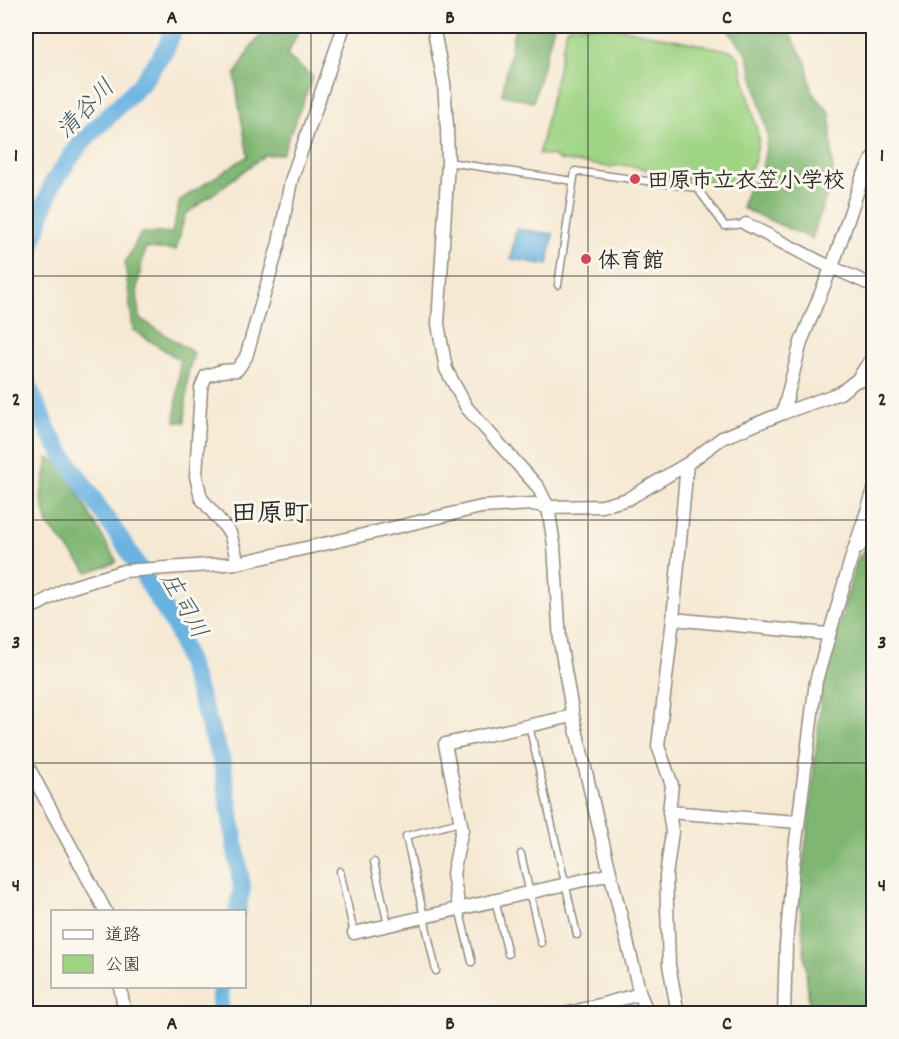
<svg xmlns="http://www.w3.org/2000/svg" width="899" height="1039" font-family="Dekko,'Klee One',sans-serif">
<rect width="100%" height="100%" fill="#fbf7ec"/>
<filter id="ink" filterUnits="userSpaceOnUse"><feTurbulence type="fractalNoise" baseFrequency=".0167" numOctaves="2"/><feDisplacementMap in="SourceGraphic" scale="12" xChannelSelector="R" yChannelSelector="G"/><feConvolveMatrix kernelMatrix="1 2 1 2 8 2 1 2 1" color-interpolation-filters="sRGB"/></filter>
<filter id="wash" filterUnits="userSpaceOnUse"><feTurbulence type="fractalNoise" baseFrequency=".008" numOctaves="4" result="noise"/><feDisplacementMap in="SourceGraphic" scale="24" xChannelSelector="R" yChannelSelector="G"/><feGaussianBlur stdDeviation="1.35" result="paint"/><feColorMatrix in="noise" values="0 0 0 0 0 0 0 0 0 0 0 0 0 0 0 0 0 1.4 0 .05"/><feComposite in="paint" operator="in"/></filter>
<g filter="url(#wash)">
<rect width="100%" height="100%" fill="#f6e9d4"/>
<!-- green -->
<path fill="#9fd484" stroke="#658058" stroke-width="1.5" d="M571 26H609L732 51 739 58 759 139 754 163 738 186 655 175C648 167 621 163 611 167L559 160 555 156 539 154 567 28Z"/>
<!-- forest -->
<path fill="#7fb672" stroke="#55704e" stroke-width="1.5" d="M270 26H301L287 56 313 77 282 154 265 155 185 215 176 250 145 248 137 288 139 318 194 353 188 372 185 422H175L180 360 133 330 125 263 141 233H172L180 200 248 156 238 100 235 75 253 44Z
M515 26H554L533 102 502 95Z
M724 26H786L806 63 812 92 830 113 833 175 812 239 742 208 746 193 762 169 768 136 747 53Z
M48 458 61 464 117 562 88 572 48 525 41 496Z
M873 536V1013L810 1014 799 893 808 827 822 690 856 562Z"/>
<!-- water -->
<path fill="#69b2e1" stroke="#4a6e86" stroke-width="1.5" d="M516 229 553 234 548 265 511 259Z"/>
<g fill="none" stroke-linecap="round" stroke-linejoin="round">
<!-- river -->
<path stroke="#69b2e1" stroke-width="18" d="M26 261 52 184 80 144 141 84 166 48 175 26
M26 381 51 437 128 550 177 630 222 762 242 888 237 912
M221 986 220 1007 222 1014"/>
</g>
</g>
<g filter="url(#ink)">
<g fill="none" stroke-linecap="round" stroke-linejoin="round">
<defs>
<path id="lane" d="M448 162 573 181
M558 285 575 171 697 188 725 226 746 224
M529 725 577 935
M521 854 541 943
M374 862 388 925
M340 871 354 933
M495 900 508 954
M459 908 472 962
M436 971 406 836 460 822"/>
<path id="street" d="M433 26 444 83 447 127 448 162 438 324 446 369 467 408 538 487 548 507 554 545 560 642 573 716 595 811 640 994 648 1014
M746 224 822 263 874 286
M857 380H874
M783 413 801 342 834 261 862 178 874 156
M858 548 874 527
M238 563 230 533 201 498 196 476 201 388 206 376 222 371 237 370 246 357 279 243 291 181 344 26
M26 609 39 604 66 589 124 571 238 563 342 540 481 507 533 504 548 507 602 506 628 499 687 464 722 438 783 413 840 393 857 380 874 355
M673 619 828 634
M26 763 106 912
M669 812 798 822
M459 908 453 874 462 829 445 744 573 716
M354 933 610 874
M120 986 125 1014
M566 1014 640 994
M678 1014 669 965 666 876 672 832 669 812 672 785 658 746 673 619 687 464
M784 1014 786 945 793 865 816 681 852 556 874 490"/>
</defs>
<!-- lane casing -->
<use href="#lane" stroke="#908a80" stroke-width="9"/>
<!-- street casing -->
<use href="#street" stroke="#908a80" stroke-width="15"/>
<!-- lane -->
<use href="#lane" stroke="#fff" stroke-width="6"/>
<!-- street -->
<use href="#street" stroke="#fff" stroke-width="12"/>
</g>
</g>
<!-- grid -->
<path fill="none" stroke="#2b2b2b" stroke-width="1.5" stroke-opacity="0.55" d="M311 26V1014M588 26V1014M26 276H874M26 520H874M26 763H874"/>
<!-- markers -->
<g fill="#d1495b" stroke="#fbf7ec" stroke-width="2">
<circle cx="635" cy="179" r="6"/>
<circle cx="586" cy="259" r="6"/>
</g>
<g text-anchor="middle" stroke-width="6" stroke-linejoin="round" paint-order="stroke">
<!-- poi labels -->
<g font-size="22" font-weight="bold" fill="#2b2b2b" stroke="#fbf7ec" text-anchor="start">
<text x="647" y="187">田原市立衣笠小学校</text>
<text x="598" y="267">体育館</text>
</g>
<!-- water labels -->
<g font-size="24" font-style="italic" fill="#415a6b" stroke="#fbf7ec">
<text transform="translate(85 108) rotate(-46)" y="8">清谷川</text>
<text transform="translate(185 605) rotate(61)" y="8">庄司川</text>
</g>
<!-- quarter labels -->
<g font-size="26" font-weight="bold" fill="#2b2b2b" stroke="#fbf7ec">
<text x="270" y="521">田原町</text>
</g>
</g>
<!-- margin -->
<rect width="899" height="1039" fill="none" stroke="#fbf7ec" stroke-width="66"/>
<!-- legend -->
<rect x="51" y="910" width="195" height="78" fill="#fbf7ec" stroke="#a8a59f" stroke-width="1.5"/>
<rect x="63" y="930" width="30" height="9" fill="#ffffff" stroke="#a8a59f" stroke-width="1.5"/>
<text x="105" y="940" font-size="18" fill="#2b2b2b">道路</text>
<rect x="63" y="955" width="30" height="18" fill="#9fd484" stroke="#a8a59f" stroke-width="1.5"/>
<text x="105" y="970" font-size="18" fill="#2b2b2b">公園</text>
<rect x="33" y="33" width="833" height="973" fill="none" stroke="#2b2b2b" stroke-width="2"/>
<g font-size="20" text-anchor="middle" font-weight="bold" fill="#2b2b2b">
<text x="172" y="23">A</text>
<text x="450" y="23">B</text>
<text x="727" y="23">C</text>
<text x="16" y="161">1</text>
<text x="882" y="161">1</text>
<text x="16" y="405">2</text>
<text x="882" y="405">2</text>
<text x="16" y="648">3</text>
<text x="882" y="648">3</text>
<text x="16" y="891">4</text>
<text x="882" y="891">4</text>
<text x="172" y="1029">A</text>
<text x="450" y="1029">B</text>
<text x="727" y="1029">C</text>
</g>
</svg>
